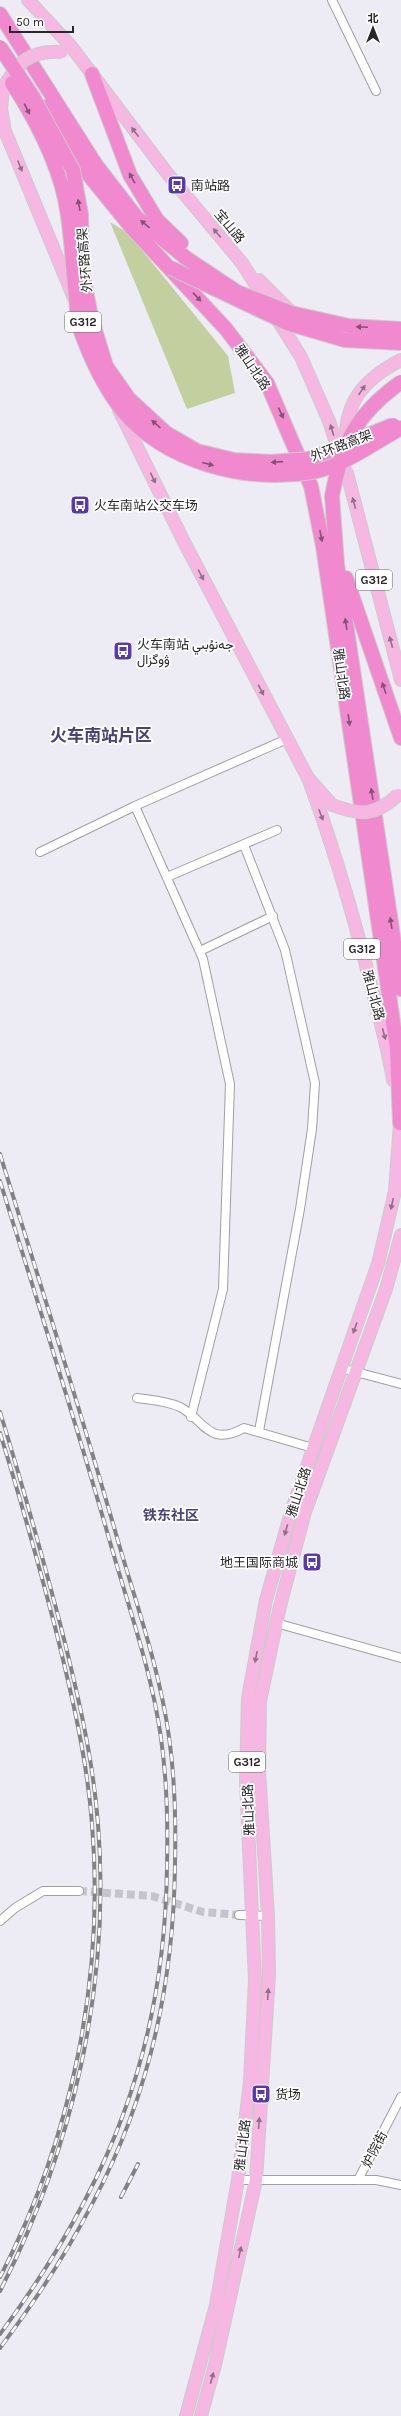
<svg xmlns="http://www.w3.org/2000/svg" width="401" height="2416" font-family="Karla,Vazirmatn,'Noto Sans SC',sans-serif">
<rect width="100%" height="100%" fill="#edebf3"/>
<!-- green -->
<path fill="#c4cfa0" d="M110 222 128 233 228 356 235 393 187 409Z"/>
<g fill="none" stroke-linecap="round" stroke-linejoin="round">
<!-- street-tunnel -->
<path stroke="#c6c4cb" stroke-width="8" stroke-dasharray="8 4" stroke-linecap="butt" d="M79 1891 152 1896 203 1912 239 1915"/>
<defs>
<path id="street" d="M332 0 376 91
M135 806 203 959 230 1084 223 1289 191 1417
M244 845 285 950 315 1083 312 1129 300 1209 259 1431
M40 852 135 806 287 739
M167 877 277 830
M200 951 273 916
M341 1368 401 1384
M137 1398C151 1400 167 1401 180 1407 204 1419 208 1448 244 1428L313 1448
M276 1623 401 1658
M239 1915 268 1916
M0 1921 15 1908 43 1891H79
M238 2180H376L401 2185
M358 2180 401 2097"/>
<path id="primary" d="M28 0 70 45 167 173 242 263 301 357 329 421 348 480
M3 89 1 109 4 125
M0 119 74 298
M259 280 291 312
M119 410 183 540 308 778 332 805
M346 448C343 404 362 380 401 360
M347 473 401 680
M308 778C332 842 351 907 368 973 377 1009 387 1044 393 1080
M186 2416 216 2305 238 2180 250 2082 255 1980 246 1781 248 1698 266 1600 292 1509 378 1264 395 1191 400 1123 399 1114
M201 2416 215 2365 256 2180 269 1975 268 1916 259 1771 260 1701 280 1606 305 1512 386 1289 401 1235"/>
<path id="highway" d="M0 14 96 165 137 218 186 258
M92 74 130 175 157 220 181 243
M45 107 88 174 132 228 226 329 267 383 311 486 323 546 397 1049 400 1123
M391 434 401 428
M332 496 337 564 401 989
M346 578 401 738"/>
</defs>
<!-- street casing -->
<use href="#street" stroke="#a19ea5" stroke-width="10"/>
<!-- primary casing -->
<use href="#primary" stroke="#cbcbcc" stroke-width="14"/>
<!-- highway casing -->
<use href="#highway" stroke="#cbcbcc" stroke-width="16"/>
<!-- street -->
<use href="#street" stroke="#fff" stroke-width="8"/>
<!-- primary -->
<use href="#primary" stroke="#f6b8e2" stroke-width="12"/>
<!-- highway -->
<use href="#highway" stroke="#f089ce" stroke-width="14"/>
<defs>
<path id="rail" d="M0 1154C40 1283 81 1412 118 1541 137 1606 160 1671 169 1737 175 1779 176 1821 175 1864 173 2054 114 2197 0 2348
M0 1181C38 1303 77 1426 112 1549 130 1611 152 1674 161 1738 167 1780 168 1823 167 1866 165 2049 108 2189 0 2334
M0 1412C22 1483 42 1555 61 1627 77 1691 93 1757 98 1824 111 1985 73 2148 0 2291
M0 1433C20 1497 38 1562 55 1627 71 1691 87 1758 92 1824 105 1979 71 2140 0 2277
M121 2197 138 2164"/>
</defs>
<!-- rail casing -->
<use href="#rail" stroke="#828186" stroke-width="4"/>
<!-- rail -->
<use href="#rail" stroke="#fff" stroke-width="2.5" stroke-dasharray="8" stroke-linecap="butt"/>
<defs>
<path id="primary-bridge" d="M3 89C17 62 30 50 62 52
M332 805C362 816 375 816 398 795"/>
<path id="highway-bridge" d="M0 47 33 97 73 170 81 215 82 270 91 317 106 366 129 399 166 433 197 451 234 460 271 462 309 459 393 425
M12 83C38 123 62 169 68 216 72 243 73 270 76 297 77 307 77 320 80 329 90 357 104 387 122 410 166 463 246 483 312 472 340 467 366 448 391 434
M186 258 237 292 291 313 349 326 401 329
M171 268 287 323 345 340 401 343
M332 496C342 443 356 414 401 382"/>
</defs>
<!-- primary-bridge casing -->
<use href="#primary-bridge" stroke="#cbcbcc" stroke-width="14" stroke-linecap="butt"/>
<!-- highway-bridge casing -->
<use href="#highway-bridge" stroke="#cbcbcc" stroke-width="16" stroke-linecap="butt"/>
<!-- primary-bridge -->
<use href="#primary-bridge" stroke="#f6b8e2" stroke-width="12"/>
<!-- highway-bridge -->
<use href="#highway-bridge" stroke="#f089ce" stroke-width="14"/>
</g>
<!-- one-way arrows -->
<defs><path id="oneway-solid" d="M-6-.8H1V-3.2L6.5 0L1 3.2V.8H-6Z"/></defs>
<g fill="#825374">
<use href="#oneway-solid" transform="translate(27 109) rotate(63)"/>
<use href="#oneway-solid" transform="translate(132 178) rotate(-119)"/>
<use href="#oneway-solid" transform="translate(79 205) rotate(-100)"/>
<use href="#oneway-solid" transform="translate(145 224) rotate(-140)"/>
<use href="#oneway-solid" transform="translate(197 297) rotate(47)"/>
<use href="#oneway-solid" transform="translate(362 327) rotate(-177)"/>
<use href="#oneway-solid" transform="translate(281 413) rotate(65)"/>
<use href="#oneway-solid" transform="translate(156 424) rotate(-138)"/>
<use href="#oneway-solid" transform="translate(277 462) rotate(176)"/>
<use href="#oneway-solid" transform="translate(208 464) rotate(15)"/>
<use href="#oneway-solid" transform="translate(321 536) rotate(79)"/>
<use href="#oneway-solid" transform="translate(346 624) rotate(-99)"/>
<use href="#oneway-solid" transform="translate(384 688) rotate(-109)"/>
<use href="#oneway-solid" transform="translate(349 720) rotate(82)"/>
<use href="#oneway-solid" transform="translate(372 794) rotate(-99)"/>
<use href="#oneway-solid" transform="translate(391 923) rotate(-99)"/>
</g>
<g fill="#8f7086">
<use href="#oneway-solid" transform="translate(135 132) rotate(-127)"/>
<use href="#oneway-solid" transform="translate(20 166) rotate(68)"/>
<use href="#oneway-solid" transform="translate(217 233) rotate(-130)"/>
<use href="#oneway-solid" transform="translate(362 390) rotate(-56)"/>
<use href="#oneway-solid" transform="translate(332 430) rotate(-107)"/>
<use href="#oneway-solid" transform="translate(153 478) rotate(64)"/>
<use href="#oneway-solid" transform="translate(354 503) rotate(-105)"/>
<use href="#oneway-solid" transform="translate(201 575) rotate(62)"/>
<use href="#oneway-solid" transform="translate(391 642) rotate(-105)"/>
<use href="#oneway-solid" transform="translate(261 690) rotate(62)"/>
<use href="#oneway-solid" transform="translate(321 815) rotate(69)"/>
<use href="#oneway-solid" transform="translate(384 1034) rotate(75)"/>
<use href="#oneway-solid" transform="translate(392 1204) rotate(103)"/>
<use href="#oneway-solid" transform="translate(355 1328) rotate(110)"/>
<use href="#oneway-solid" transform="translate(286 1530) rotate(106)"/>
<use href="#oneway-solid" transform="translate(256 1657) rotate(101)"/>
<use href="#oneway-solid" transform="translate(268 1994) rotate(-86)"/>
<use href="#oneway-solid" transform="translate(259 2123) rotate(-86)"/>
<use href="#oneway-solid" transform="translate(240 2252) rotate(-78)"/>
<use href="#oneway-solid" transform="translate(212 2378) rotate(-75)"/>
</g>
<!-- icons -->
<defs>
<symbol id="bus-square" viewBox="-11 -11 22 22"><rect x="-9" y="-9" width="18" height="18" rx="4" fill="#5839b1" stroke="#fff"/><path d="M-5-6H5V4H4V6H2V4H-2V6H-4V4H-5ZM-3.5-4V0h7V-4ZM-3.5 1.2v1.5H-2V1.2ZM2 1.2v1.5H3.5V1.2Z" fill="#fff"/></symbol>
</defs>
<g fill-rule="evenodd">
<use href="#bus-square" x="166" y="174" width="22" height="22"/>
<use href="#bus-square" x="69" y="494" width="22" height="22"/>
<use href="#bus-square" x="112" y="640" width="22" height="22"/>
<use href="#bus-square" x="301" y="1551" width="22" height="22"/>
<use href="#bus-square" x="250" y="2083" width="22" height="22"/>
</g>
<g text-anchor="middle" stroke-width="3.5" stroke-linejoin="round" paint-order="stroke">
<!-- shield labels -->
<g fill="#fff" stroke="#68686a" stroke-width="1">
<rect x="65" y="312" width="36" height="20" rx="3"/>
<rect x="356" y="570" width="36" height="20" rx="3"/>
<rect x="344" y="939" width="36" height="20" rx="3"/>
<rect x="229" y="1752" width="36" height="20" rx="3"/>
</g>
<g font-size="12" font-weight="bold" fill="#28272a">
<text x="83" y="326">G312</text>
<text x="374" y="584">G312</text>
<text x="362" y="953">G312</text>
<text x="247" y="1766">G312</text>
</g>
<!-- poi labels -->
<g font-size="13" fill="#28272a" stroke="#fff" text-anchor="start">
<text x="191" y="190">南站路</text>
<text x="94" y="510">火车南站公交车场</text>
<text x="137" y="649">火车南站 جەنۇبىي<tspan x="137" dy="15">ۋوگزال</tspan></text>
<text x="298" y="1567" text-anchor="end">地王国际商城</text>
<text x="275" y="2099">货场</text>
</g>
<!-- street labels -->
<g font-size="13" fill="#28272a" stroke="#fff">
<text transform="translate(230 226) rotate(50)" y="5">宝山路</text>
<text transform="translate(84 260) rotate(-95)" y="5">外环路高架</text>
<text transform="translate(253 367) rotate(56)" y="5">雅山北路</text>
<text transform="translate(341 445) rotate(-21)" y="5">外环路高架</text>
<text transform="translate(342 674) rotate(82)" y="5">雅山北路</text>
<text transform="translate(374 995) rotate(75)" y="5">雅山北路</text>
<text transform="translate(298 1492) rotate(-72)" y="5">雅山北路</text>
<text transform="translate(248 1810) rotate(-92)" y="5">雅山北路</text>
<text transform="translate(242 2145) rotate(-83)" y="5">雅山北路</text>
<text transform="translate(374 2149) rotate(-63)" y="5">炉院街</text>
</g>
<!-- neighbourhood labels -->
<g font-size="14" font-weight="bold" fill="#4a407e" stroke="#fff">
<text x="171" y="1520">铁东社区</text>
</g>
<!-- district labels -->
<g font-size="17" font-weight="bold" fill="#4a407e" stroke="#fff">
<text x="101" y="741">火车南站片区</text>
</g>
</g>
<!-- north arrow -->
<g transform="translate(373 28)" stroke="#ffffff" stroke-width="3" paint-order="stroke">
<path d="M0-3L7 15L0 10L-7 15Z" fill="#28272a"/>
<text y="-6" font-size="11" font-weight="bold" text-anchor="middle" fill="#28272a">北</text>
</g>
<!-- scale -->
<path d="M10 26v6h63v-6" fill="none" stroke="#28272a" stroke-width="2"/>
<text x="16" y="26" font-size="12" fill="#28272a" stroke="#ffffff" stroke-width="3" paint-order="stroke">50 m</text>
</svg>
